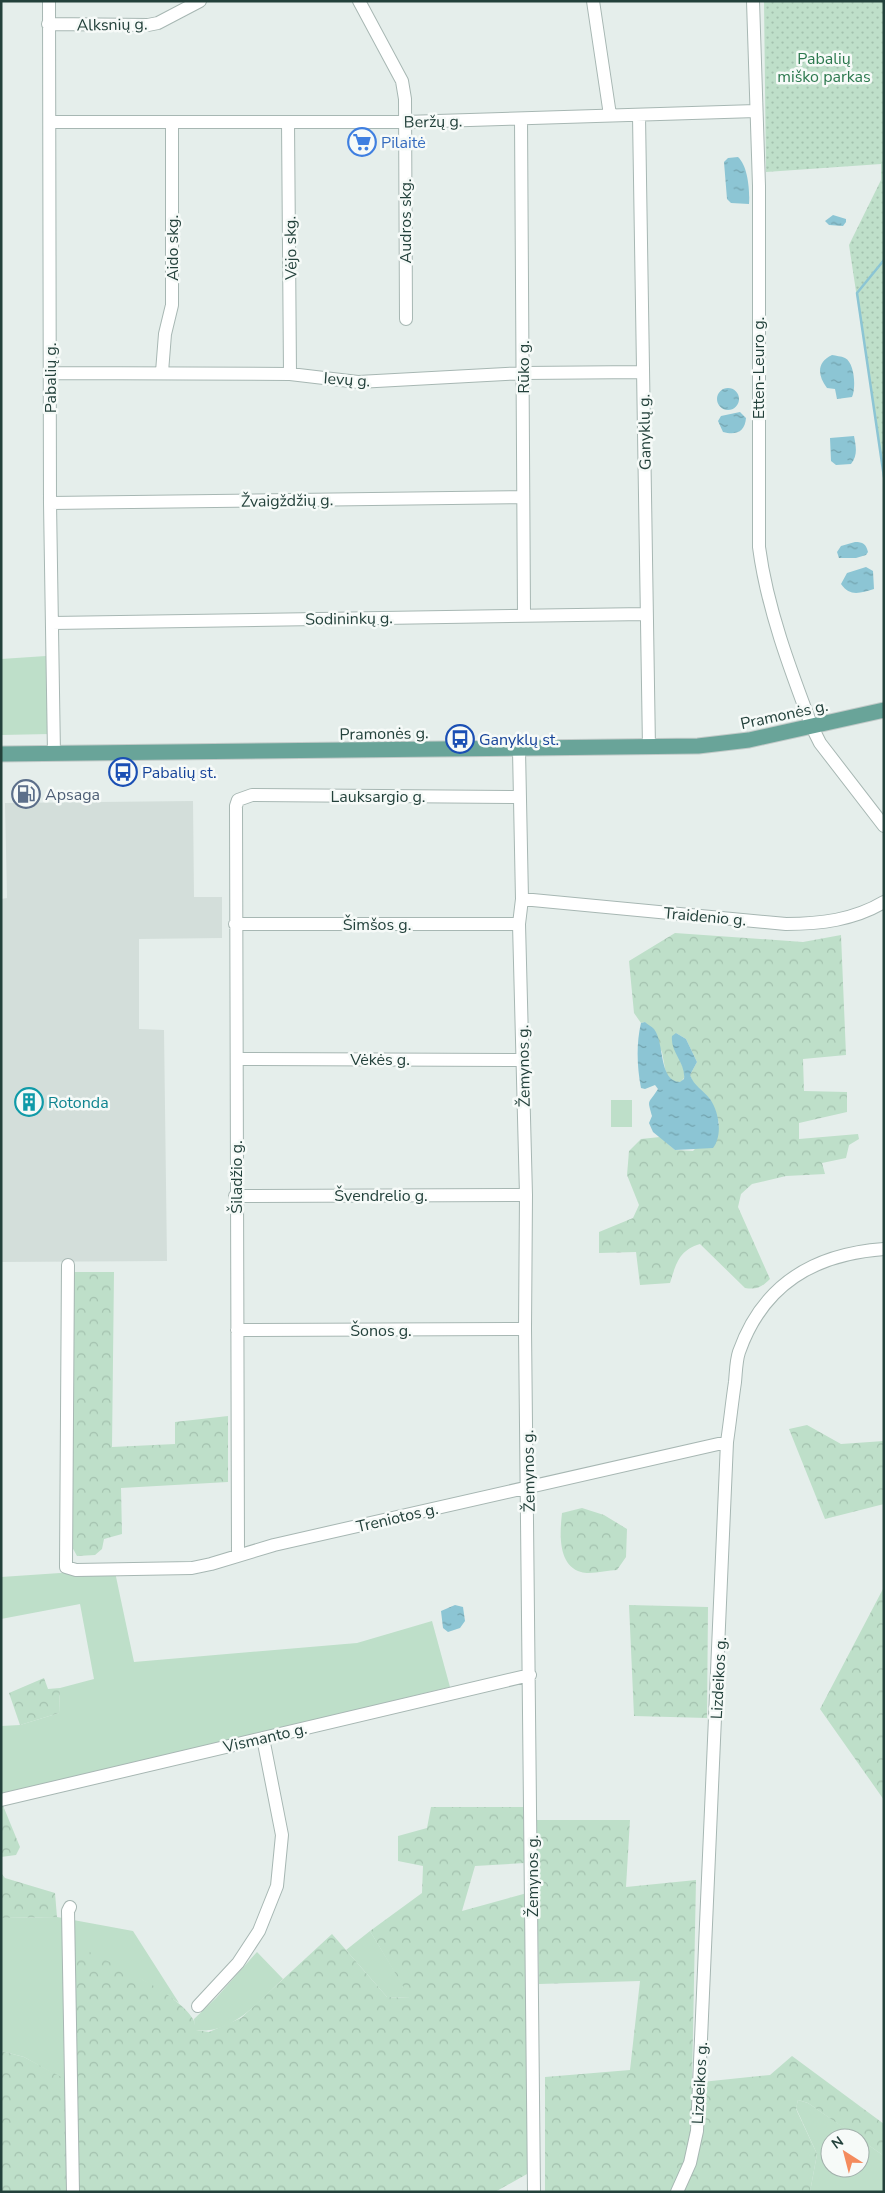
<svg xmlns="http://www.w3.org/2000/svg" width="885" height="2193" font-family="'Nunito Sans',sans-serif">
<defs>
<pattern id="forest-crowns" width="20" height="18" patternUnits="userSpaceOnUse" patternTransform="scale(1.25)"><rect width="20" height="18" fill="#bedfc9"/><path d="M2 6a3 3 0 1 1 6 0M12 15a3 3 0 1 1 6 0" fill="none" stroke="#a3c1ae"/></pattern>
<pattern id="park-dots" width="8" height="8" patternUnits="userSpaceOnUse" patternTransform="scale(1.25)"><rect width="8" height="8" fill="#bedfc9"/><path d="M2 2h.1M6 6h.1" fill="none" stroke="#a3c1ae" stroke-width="1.8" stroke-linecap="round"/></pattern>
<pattern id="water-ripples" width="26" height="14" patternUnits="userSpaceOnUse" patternTransform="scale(1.25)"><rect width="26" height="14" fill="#8cc5d4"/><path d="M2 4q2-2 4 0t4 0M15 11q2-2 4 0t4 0" fill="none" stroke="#72a2ad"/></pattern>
</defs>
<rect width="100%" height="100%" fill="#e5eeeb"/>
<!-- built -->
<path fill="#d3deda" d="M193 801 194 897H222V938L139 939V1029L164 1030 167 1261 1 1262V899L7 898 5 803Z"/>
<!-- grass -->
<path fill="#bedfc9" d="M46 656 50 734 1 735V659Z
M611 1100H632V1127H611Z
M75 1572H115L134 1662 357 1643 432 1621 450 1687 2 1795 4 1808 1 1809V1726L20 1725 59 1713 60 1688 94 1679 80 1604 1 1619V1577Z
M57 1917 133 1931 179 2003 141 1979 64 1960 63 2079 24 2057 1 2051V1918Z
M370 1931 411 1998 387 1997 346 1950Z
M257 1952 283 1979C259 2001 232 2035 195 2030L194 2019 216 1998Z
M798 2100 808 2103 859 2138H830V2168H860V2139L884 2156V2192H810L817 2154 796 2108Z"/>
<!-- forest -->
<path fill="url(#forest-crowns)" d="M675 933 803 942 841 935 846 1055 803 1059 804 1091 847 1092V1112L799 1123V1139L858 1134 859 1139 849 1145 846 1158 822 1163 825 1174 786 1176 752 1184 741 1194 738 1207 770 1279C762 1287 757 1290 745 1288L700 1244C679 1250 676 1264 670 1283L640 1285 636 1252 599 1253V1232L633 1218 639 1205 627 1175 629 1151 641 1139 660 1137 675 1150 693 1151 719 1123 710 1099 693 1083 690 1075 697 1062 686 1039 676 1033 680 1061 685 1071 684 1078 680 1083 674 1082 666 1074 662 1052 645 1022 641 1023 634 1013 629 961Z
M74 1272H114L112 1447 175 1444V1422L228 1416V1482L121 1488 122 1534 104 1539 102 1549 95 1555 77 1556 71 1545Z
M807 1425 841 1444 884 1441V1504L825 1519 789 1429Z
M582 1508 604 1515 627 1529 626 1557 617 1570C607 1570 591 1575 581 1572 557 1565 560 1532 562 1513Z
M884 1587V1800L820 1709Z
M629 1605 708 1607 707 1718 634 1716Z
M44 1678 48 1689 60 1688 59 1713 20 1725 9 1693Z
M431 1807H523L525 1863 475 1866 462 1911 527 1893V2174L495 2192H1V2051L24 2057 63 2078 64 1960 81 1948C109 1962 178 1993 193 2019 195 2022 195 2027 196 2030L209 2032 241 2018 332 1934 387 1997 410 1998 370 1931 422 1893 423 1866 398 1861V1836L427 1828Z
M4 1808 20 1847 16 1855 1 1857V1809Z
M536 1820H630L626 1887 696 1880 692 2083 770 2075 792 2056 884 2124V2156L808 2103 798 2100 796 2109 817 2154 810 2192H545V2077L630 2070 640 1981 539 1984Z
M1 1873 5 1878 55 1893 57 1917 1 1918Z"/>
<!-- park -->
<path fill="url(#park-dots)" d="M764 1H884V477L849 245 881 180V164L766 172Z"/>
<!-- water -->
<path fill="url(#water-ripples)" d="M738 157C748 166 750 191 749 204L731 203 727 199 724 162 728 158Z
M833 215 846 219V222L843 226 829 225 825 221Z
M832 355C836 356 841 356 845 358 855 363 856 389 852 397L837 399 835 389 827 388C817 375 817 362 832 355Z
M717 399a11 11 0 1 1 22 0a11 11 0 1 1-22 0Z
M740 412 746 418C745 431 737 436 723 432L718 421 721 416Z
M854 436C856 447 858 455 851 464L836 465 831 461 830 438Z
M855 542C863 542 866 544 868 552L866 555 856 558H839L837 552 841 546Z
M866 567 873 571 874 589C860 593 850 597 841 584L847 573Z
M645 1022C647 1024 652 1027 654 1029 665 1043 658 1081 680 1082L684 1079C686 1063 670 1052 672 1036L676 1033 686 1039 697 1062 690 1075C694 1086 703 1090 710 1099 719 1112 723 1135 713 1148L675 1150 653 1132 649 1123 652 1116C647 1098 648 1105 658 1089L655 1085 645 1089 641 1088C637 1067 636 1044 641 1023Z
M455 1605 463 1607 465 1621 460 1628 448 1632 443 1628 441 1611Z"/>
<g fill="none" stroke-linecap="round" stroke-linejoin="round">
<!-- stream -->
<path stroke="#8cc5d4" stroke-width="2.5" d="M884 260 857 293 884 477"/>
<defs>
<path id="minor" d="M49 1 50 503 54 754
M359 1 402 81 405 99 406 319
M593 1 610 115
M753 1 759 186V547C767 608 790 669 812 727L820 743 884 826
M48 24 148 25 158 23 200 1
M639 116 649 748
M521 119 524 615
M50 122H405L756 111
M288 122 290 374
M162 372 165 334 172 305V123
M50 373 290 374 358 382 523 373 643 372
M50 503 523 497
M52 623 646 614
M519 750 522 899 519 924 526 1195 525 1329 534 2192
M522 899 786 924C820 924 854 920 884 902
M235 924H519
M237 1059 523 1060
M235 1196 526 1195
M68 1265 66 1567 76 1570 192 1568 211 1564 274 1545 727 1442
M237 1330 525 1329
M238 1555 236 806 238 800 252 795 519 797
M1 1800 530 1675
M70 1907 68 1911 73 2192
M198 2006 238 1963 259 1931 277 1886 282 1835 263 1738
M677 2192 690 2163 697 2131 727 1442C730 1422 732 1402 735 1382 736 1372 736 1361 739 1352 763 1284 814 1254 884 1249"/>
<path id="major" d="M1 754 698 746 749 740 884 710"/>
</defs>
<!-- minor casing -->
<use href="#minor" stroke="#a7b7b3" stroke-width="14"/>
<!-- major casing -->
<use href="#major" stroke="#c1cac8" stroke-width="17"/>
<!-- minor -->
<use href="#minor" stroke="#fff" stroke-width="12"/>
<!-- major -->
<use href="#major" stroke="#69a499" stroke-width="15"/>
</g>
<!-- icons -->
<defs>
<symbol id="supermarket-ring" viewBox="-11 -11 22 22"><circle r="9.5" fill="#f6faf8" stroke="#3f7fe0" stroke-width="1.5"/><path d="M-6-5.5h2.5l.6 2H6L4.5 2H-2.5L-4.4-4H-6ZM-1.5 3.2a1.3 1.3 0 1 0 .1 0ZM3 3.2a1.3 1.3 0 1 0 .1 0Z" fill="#3f7fe0"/></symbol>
<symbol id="bus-ring" viewBox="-11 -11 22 22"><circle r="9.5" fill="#f6faf8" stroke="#1a4fb4" stroke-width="1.5"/><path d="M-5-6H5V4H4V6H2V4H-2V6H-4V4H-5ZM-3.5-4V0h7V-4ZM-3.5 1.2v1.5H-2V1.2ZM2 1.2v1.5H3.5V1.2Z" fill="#1a4fb4"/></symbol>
<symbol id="fuel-ring" viewBox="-11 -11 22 22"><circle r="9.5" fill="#f6faf8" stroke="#5c6f8a" stroke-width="1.5"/><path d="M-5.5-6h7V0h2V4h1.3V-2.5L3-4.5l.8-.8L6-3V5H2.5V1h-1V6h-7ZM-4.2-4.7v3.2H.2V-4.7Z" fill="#5c6f8a"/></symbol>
<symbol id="building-ring" viewBox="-11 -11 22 22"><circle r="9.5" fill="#f6faf8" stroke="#0f9aa8" stroke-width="1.5"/><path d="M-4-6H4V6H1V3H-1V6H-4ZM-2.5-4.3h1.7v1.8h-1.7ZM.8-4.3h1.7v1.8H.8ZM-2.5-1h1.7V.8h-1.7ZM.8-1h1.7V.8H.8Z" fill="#0f9aa8"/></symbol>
</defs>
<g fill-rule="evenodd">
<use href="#supermarket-ring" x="346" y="126" width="32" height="32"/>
<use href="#bus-ring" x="444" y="723" width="32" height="32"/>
<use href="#bus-ring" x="107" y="756" width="32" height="32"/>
<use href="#fuel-ring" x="10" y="778" width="32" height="32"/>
<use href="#building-ring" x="13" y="1086" width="32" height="32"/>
</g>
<g text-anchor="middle" stroke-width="5" stroke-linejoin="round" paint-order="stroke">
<!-- street labels -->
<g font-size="16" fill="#23413b" stroke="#f6faf8">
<text transform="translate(112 24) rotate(-1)" y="6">Alksnių g.</text>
<text transform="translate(433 121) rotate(-1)" y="6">Beržų g.</text>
<text transform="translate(405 221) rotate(-90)" y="6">Audros skg.</text>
<text transform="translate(172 248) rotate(-90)" y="6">Aido skg.</text>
<text transform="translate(290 248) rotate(-91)" y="6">Vėjo skg.</text>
<text transform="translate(523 367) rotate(-90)" y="6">Rūko g.</text>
<text transform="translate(758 368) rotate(-90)" y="6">Etten-Leuro g.</text>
<text transform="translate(50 378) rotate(-90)" y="6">Pabalių g.</text>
<text transform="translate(347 379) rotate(4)" y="6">Ievų g.</text>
<text transform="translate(644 432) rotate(-91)" y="6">Ganyklų g.</text>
<text transform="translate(287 500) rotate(-1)" y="6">Žvaigždžių g.</text>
<text transform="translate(349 618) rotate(-1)" y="6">Sodininkų g.</text>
<text transform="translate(784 714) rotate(-12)" y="6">Pramonės g.</text>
<text transform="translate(384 733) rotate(-1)" y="6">Pramonės g.</text>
<text x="378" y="802">Lauksargio g.</text>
<text transform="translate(705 916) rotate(5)" y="6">Traidenio g.</text>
<text x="377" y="930">Šimšos g.</text>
<text x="380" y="1065">Vėkės g.</text>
<text transform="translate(523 1066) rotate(-91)" y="6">Žemynos g.</text>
<text transform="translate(236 1177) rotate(-90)" y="6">Šiladžio g.</text>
<text x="381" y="1201">Švendrelio g.</text>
<text x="381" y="1336">Šonos g.</text>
<text transform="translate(528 1471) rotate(-91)" y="6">Žemynos g.</text>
<text transform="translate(397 1517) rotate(-13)" y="6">Treniotos g.</text>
<text transform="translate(718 1678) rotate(-87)" y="6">Lizdeikos g.</text>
<text transform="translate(265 1737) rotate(-13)" y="6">Vismanto g.</text>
<text transform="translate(532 1876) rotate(-90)" y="6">Žemynos g.</text>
<text transform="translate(699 2083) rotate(-87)" y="6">Lizdeikos g.</text>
</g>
<!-- park labels -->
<g font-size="16" fill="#2c794e" stroke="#f6faf8">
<text x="824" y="64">Pabalių<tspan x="824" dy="18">miško parkas</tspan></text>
</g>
<!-- shop labels -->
<g font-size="16" fill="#366cbe" stroke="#f6faf8" text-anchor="start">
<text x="381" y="148">Pilaitė</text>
</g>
<!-- transit labels -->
<g font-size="16" fill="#164399" stroke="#f6faf8" text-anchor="start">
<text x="479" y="745">Ganyklų st.</text>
<text x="142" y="778">Pabalių st.</text>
</g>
<!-- service labels -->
<g font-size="16" fill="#4e5e75" stroke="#f6faf8" text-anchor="start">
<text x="45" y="800">Apsaga</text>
</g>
<!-- culture labels -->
<g font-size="16" fill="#0d838f" stroke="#f6faf8" text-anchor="start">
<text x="48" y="1108">Rotonda</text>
</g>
</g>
<!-- border -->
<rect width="885" height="2193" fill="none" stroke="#23413b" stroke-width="5"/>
<!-- north arrow -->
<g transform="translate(845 2153) rotate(324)"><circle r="24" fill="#f6faf8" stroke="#a2b0ac"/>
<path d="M0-4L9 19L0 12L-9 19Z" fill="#f48b5d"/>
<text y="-8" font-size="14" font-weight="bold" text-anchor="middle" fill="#23413b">N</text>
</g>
</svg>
